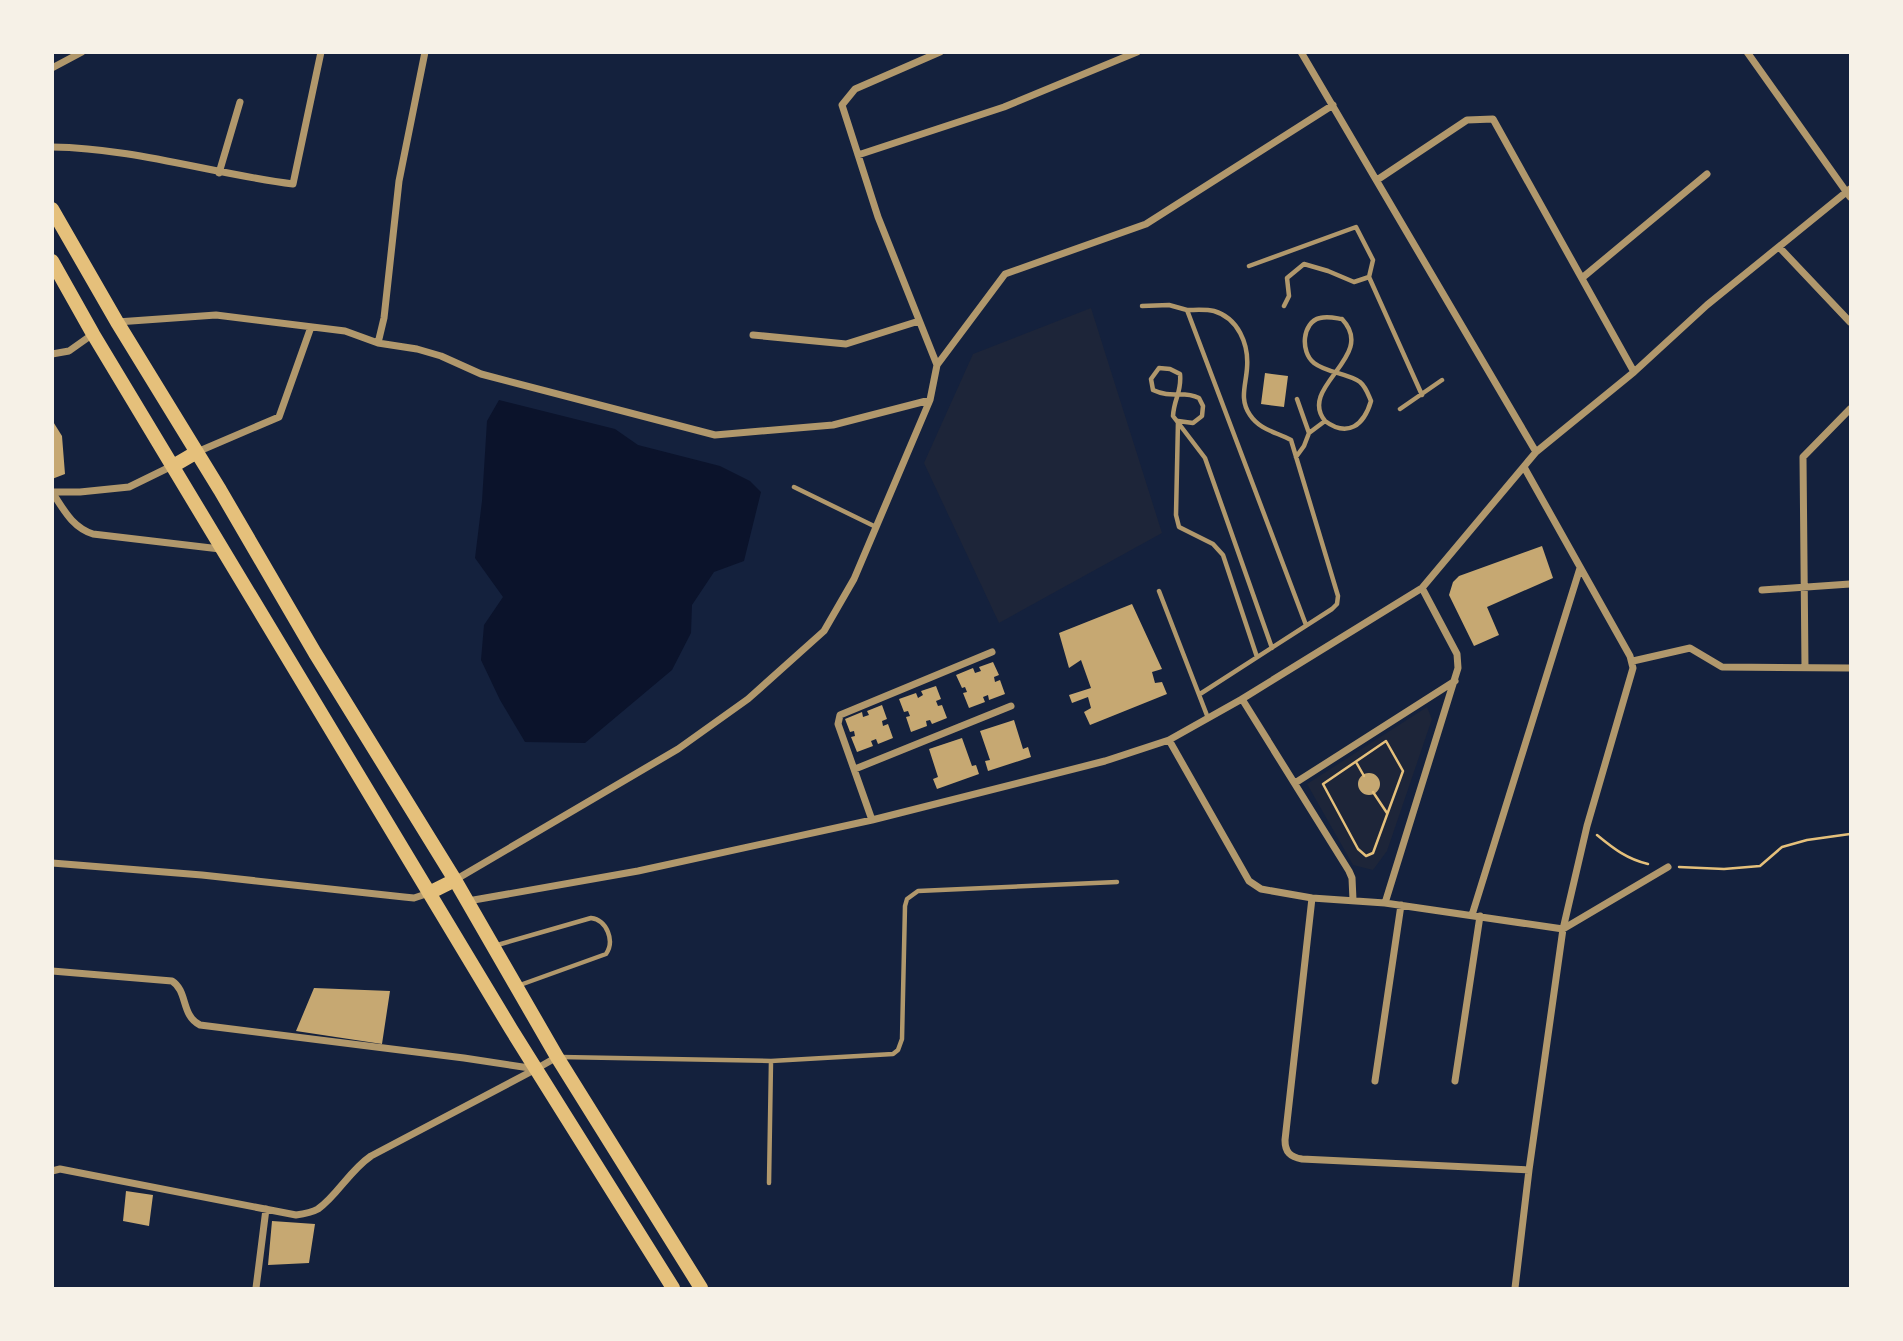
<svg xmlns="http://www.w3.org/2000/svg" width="1903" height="1341" font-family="Commissioner,sans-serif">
<rect width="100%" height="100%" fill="#14213d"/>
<!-- green -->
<path fill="#1d2539" d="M1091 308 1162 533 999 623 924 463 973 354Z
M1427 707 1432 719 1387 851 1373 870 1353 865 1307 784Z"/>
<!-- water -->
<path fill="#0b132b" d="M499 400 615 429 638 445 720 466 750 481 761 492 744 561 714 572 692 605 691 633 672 670 585 743 525 742 500 700 481 660 484 625 503 597 475 558 482 501 487 421Z"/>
<!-- building -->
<path fill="#c6a872" d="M1265 373 1288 376 1284 407 1261 404Z
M52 420 62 436 65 474 52 479Z
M1542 546 1553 578 1487 607 1499 635 1474 646 1449 595 1453 582 1459 576Z
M1132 604 1162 669 1152 672 1155 683 1162 682 1167 694 1090 725 1084 712 1091 708 1088 697 1072 703 1069 695 1091 688 1081 660 1069 668 1059 633Z
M993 662 999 675 994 677 995 682 1000 680 1005 694 989 700 988 695 983 697 985 702 969 708 963 693 967 692 965 687 962 688 956 675 973 668 975 673 981 671 979 667Z
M936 686 941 699 936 701 938 706 942 705 947 718 932 724 930 720 926 721 927 726 911 732 906 717 910 716 908 711 904 712 899 699 916 693 918 698 923 695 921 691Z
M882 705 887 719 882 721 883 726 888 724 893 738 878 744 876 739 871 741 873 746 857 752 851 737 855 736 854 731 850 732 845 719 862 712 863 717 869 715 867 711Z
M1014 720 1023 749 1028 747 1031 757 988 771 985 761 990 760 980 731Z
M962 738 972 766 976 765 979 774 937 789 933 779 938 777 929 749Z
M1358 784a11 11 0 1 1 22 0a11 11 0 1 1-22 0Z
M314 988 390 991 382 1044 296 1031Z
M126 1191 153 1195 149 1226 123 1221Z
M272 1221 315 1224 309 1263 268 1265Z"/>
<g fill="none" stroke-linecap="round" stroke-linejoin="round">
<!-- path -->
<path stroke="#e5c07b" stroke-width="2.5" d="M1386 741 1403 771 1373 853 1366 856 1358 849 1323 784Z
M1356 762 1364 776
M1373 792 1387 813
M1597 835C1614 849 1627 859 1648 864
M1679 867 1724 869 1760 866 1782 847 1807 840 1850 834"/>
<!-- service -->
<path stroke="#b1986c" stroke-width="4.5" d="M1249 266 1356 227 1373 260 1369 277 1422 395
M1142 306 1169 305 1187 310
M1284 306 1289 296 1287 278 1304 264 1328 271 1354 282 1369 277
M1297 399 1309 433
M1400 409 1442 380
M1325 421C1348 438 1364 425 1371 401 1368 394 1366 387 1360 382 1347 373 1327 373 1314 363 1300 352 1302 322 1320 318 1328 316 1335 318 1342 319 1378 357 1297 386 1325 421
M1296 457 1304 446 1309 433 1325 421
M794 487 876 527
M1159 591 1208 718
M1257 657 1223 555 1213 544 1179 527 1176 515 1178 421 1193 423 1202 416 1203 406 1199 398C1182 390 1172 399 1153 390L1151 379 1159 368 1170 369 1180 374C1182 392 1174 398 1173 416L1205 458 1272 648
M1200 694 1332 609 1337 604 1338 596 1291 440C1276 432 1260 430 1250 415 1239 399 1246 385 1247 368 1249 344 1238 318 1214 311 1206 309 1195 310 1187 310L1306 625
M494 946 591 918C607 920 615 941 606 954L520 985
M561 1057 771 1061 893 1054 898 1050 902 1039 905 906 907 899 918 891 1117 882
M769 1183 771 1061"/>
<!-- minor -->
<path stroke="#b1986c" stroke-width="7" d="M1301 52 1536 452
M1747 52 1850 197
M52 68 82 52
M52 147C134 148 213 174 293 184L321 52
M858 155 1004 107 1137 52
M219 173 240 102
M1377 180 1467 120 1493 119 1634 372
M1779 247 1850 322
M1582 278 1707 174
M117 322 216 315 345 331 378 343 384 318 399 181 425 52
M753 335 846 344 919 321
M378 343 417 349 441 356 481 374 715 435 833 425 930 400 937 365 1005 274 1146 224 1333 105
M52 354 69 351 93 334
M937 365 878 217 842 105 855 89 940 52
M197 452 279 417 311 327
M52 492C64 510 72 527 93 534L220 549
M52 492H80L129 487 172 466
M1762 590 1850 584
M1633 661 1690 648 1722 667 1850 668
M1805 667 1803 457 1850 409
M1242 699 1349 871 1352 878 1353 900
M1169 740 1249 881 1261 889 1312 898 1385 903 1563 929 1668 867
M855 769 1011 706
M1295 783 1455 681
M872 820 838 724 840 715 992 652
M52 863 202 875 404 897 414 898 429 893
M455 880 678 749 748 699 824 631 854 579 930 400
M1312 898 1285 1140C1285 1152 1290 1157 1302 1159L1529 1170
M468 901 638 871 872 820 1105 761 1169 740 1242 699 1422 588 1536 452 1634 372 1707 305 1850 189
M1385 903 1458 668 1457 654 1422 588
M1472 915 1580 568
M52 971 172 981C188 991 181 1016 200 1025L464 1058 536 1069 557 1057
M1375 1081 1401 905
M1455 1081 1480 916
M52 1171 60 1169 296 1215C304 1214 311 1213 318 1209 337 1196 349 1171 371 1156L536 1069
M256 1288 266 1209
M1515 1288 1529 1170 1563 929 1587 826 1633 668 1630 656 1524 467"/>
<!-- primary -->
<path stroke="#e5c07b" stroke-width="14" d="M52 209 117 322 220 490 315 653 455 880 557 1057 701 1288
M52 261 93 334 511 1029 673 1288
M173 466 197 452
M429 893 455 880"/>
</g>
<!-- border -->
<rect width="1903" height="1341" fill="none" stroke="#f6f1e7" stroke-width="108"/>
</svg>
